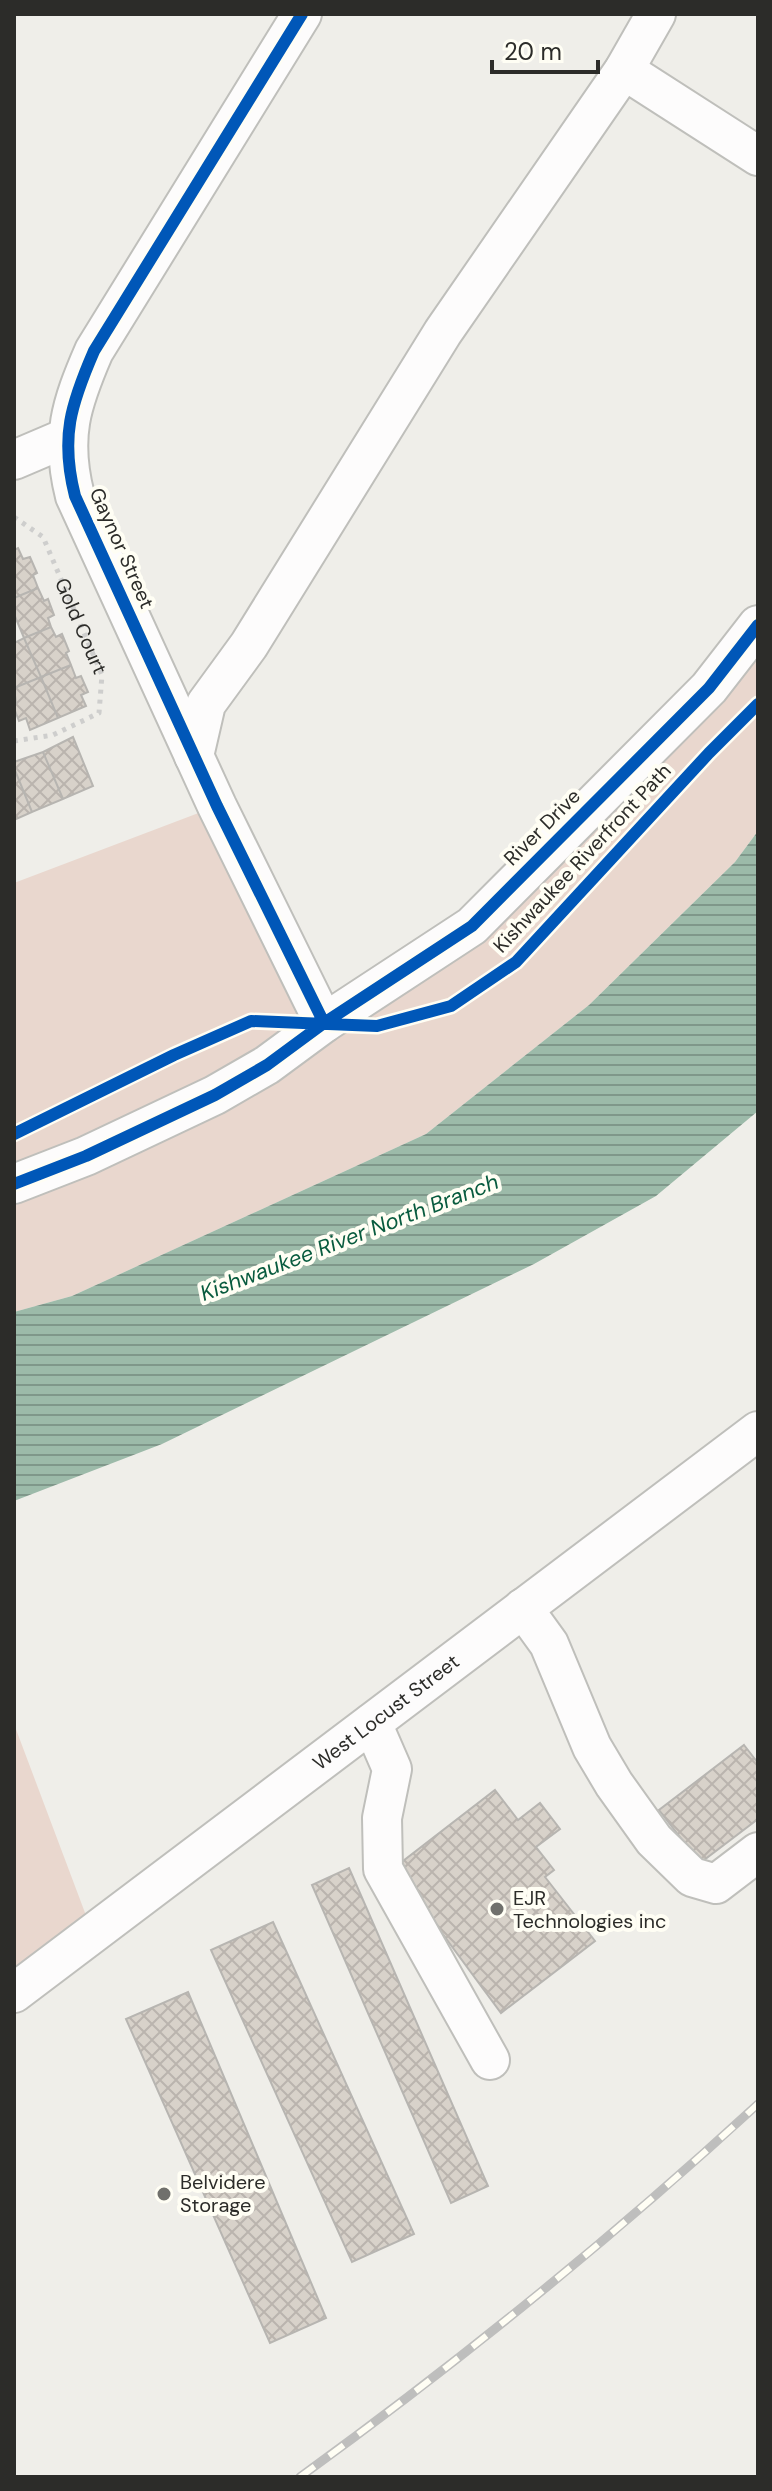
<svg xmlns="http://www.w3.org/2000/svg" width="772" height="2491" font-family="'DM Sans',sans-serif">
<defs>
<pattern id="water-rules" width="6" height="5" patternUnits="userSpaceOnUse" patternTransform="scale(2)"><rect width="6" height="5" fill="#9cbaa9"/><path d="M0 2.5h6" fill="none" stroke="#7f978a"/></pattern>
<pattern id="building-cross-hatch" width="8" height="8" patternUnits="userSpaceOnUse" patternTransform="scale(2)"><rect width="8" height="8" fill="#d8d2ca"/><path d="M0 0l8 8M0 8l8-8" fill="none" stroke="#bab4ae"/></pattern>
</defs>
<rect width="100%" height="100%" fill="#efeee9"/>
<!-- park -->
<path fill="#e9d7ce" d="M758 625V831L735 862 589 1005 426 1134 72 1296 14 1312V883L217 806 324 1022 472 926Z
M14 1724 93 1934 14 1993Z"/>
<!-- water -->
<path fill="url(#water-rules)" d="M758 831V1111L656 1196 534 1264 162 1444 14 1501V1312L72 1296 426 1134 589 1005 735 862Z"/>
<!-- building -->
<path fill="url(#building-cross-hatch)" stroke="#b7b5b1" stroke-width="2" d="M18 548 23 559 30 557 37 573 33 575 38 588 14 598V550Z
M38 588 44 601 48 599 54 615 48 618 51 627 24 638 14 614V598Z
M51 627 56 637 62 634 69 651 66 653 71 665 41 677 24 638Z
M24 638 41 677 14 688V643Z
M71 665 76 678 81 676 88 692 81 695 86 706 58 718 41 677Z
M41 677 58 718 30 730 26 718 19 721 14 708 16 703 14 688Z
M73 737 93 786 63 799 43 752Z
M43 752 63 799 32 812 14 768V762Z
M14 768 32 812 14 820Z
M744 1745 758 1763V1819L700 1863 659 1810Z
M495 1790 518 1820 540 1803 560 1829 536 1847 554 1870 545 1877 595 1941 501 2013 394 1868Z
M349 1868 488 2186 451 2203 312 1885Z
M273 1922 414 2234 352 2262 211 1950Z
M188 1992 326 2318 270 2343 126 2019Z"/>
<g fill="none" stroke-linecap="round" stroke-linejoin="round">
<defs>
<g id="minor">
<path d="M302 14 94 351C71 404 60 437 75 496L217 806 324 1023"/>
<path d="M624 70 758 156"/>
<path d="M14 460 68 437"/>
<path d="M194 756 206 704 249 645 443 332 624 70 656 14"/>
<path d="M14 1184 86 1156 215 1095 267 1065 324 1023 472 926 709 688 758 625"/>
<path d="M523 1608 549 1644 592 1747 614 1784 654 1840 692 1877 716 1884 758 1852"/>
<path d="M372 1723 392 1769 382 1818 383 1869 490 2060"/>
<path id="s2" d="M14 1993 758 1431"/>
</g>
</defs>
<!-- minor casing -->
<use href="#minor" stroke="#bfbfbb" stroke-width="42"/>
<!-- path -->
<path stroke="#cececd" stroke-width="5" stroke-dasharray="4 6" stroke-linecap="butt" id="s1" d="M14 517 43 537 102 675 99 713 53 735 14 741"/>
<!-- minor -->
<use href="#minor" stroke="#fdfcfc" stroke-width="38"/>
<defs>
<path id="rail" d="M300 2477C459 2362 613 2237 758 2104"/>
</defs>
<!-- rail casing -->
<use href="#rail" stroke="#bebebd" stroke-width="9"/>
<!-- rail -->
<use href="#rail" stroke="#fffef4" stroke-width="6" stroke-dasharray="18" stroke-linecap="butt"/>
<defs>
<path id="cycleway" d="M302 14 94 351C71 404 60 437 75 496L217 806 324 1023
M14 1134 174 1055 251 1021 377 1026 451 1006 516 962 709 753 758 704
M14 1184 86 1156 215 1095 267 1065 324 1023 472 926 709 688 758 625"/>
</defs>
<!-- cycleway casing -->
<use href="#cycleway" stroke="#fffef4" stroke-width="17"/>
<!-- cycleway -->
<use href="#cycleway" stroke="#0057b8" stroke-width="12"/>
</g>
<!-- markers -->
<g fill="#70706c" stroke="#fffef4" stroke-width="3">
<circle cx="497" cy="1909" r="8"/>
<circle cx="164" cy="2194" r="8"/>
</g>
<g text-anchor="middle" stroke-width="8" stroke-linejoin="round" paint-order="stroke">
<!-- street labels -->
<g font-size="20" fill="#2c2c29" stroke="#fffef4">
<text transform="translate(122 548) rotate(66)" y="7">Gaynor Street</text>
<text dy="7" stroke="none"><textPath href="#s1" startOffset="132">Gold Court</textPath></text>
<text transform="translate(542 827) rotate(-45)" y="7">River Drive</text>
<text transform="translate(582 858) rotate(-47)" y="7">Kishwaukee Riverfront Path</text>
<text dy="7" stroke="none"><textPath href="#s2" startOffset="466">West Locust Street</textPath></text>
</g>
<!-- poi labels -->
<g font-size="20" fill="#2c2c29" stroke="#fffef4" text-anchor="start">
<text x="513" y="1905">EJR<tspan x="513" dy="23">Technologies inc</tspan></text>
<text x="180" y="2189">Belvidere<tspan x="180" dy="23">Storage</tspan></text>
</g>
<!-- water labels -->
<g font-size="22" font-style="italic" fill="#085b3e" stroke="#fffef4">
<text transform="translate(349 1237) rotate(-21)" y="8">Kishwaukee River North Branch</text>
</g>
</g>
<!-- border -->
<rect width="772" height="2491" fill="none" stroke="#2c2c29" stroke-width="32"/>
<!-- scale -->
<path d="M492 60v12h106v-12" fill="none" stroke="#2c2c29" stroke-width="4"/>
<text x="504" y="60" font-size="24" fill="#2c2c29" stroke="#fffef4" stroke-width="6" paint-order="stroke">20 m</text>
</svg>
